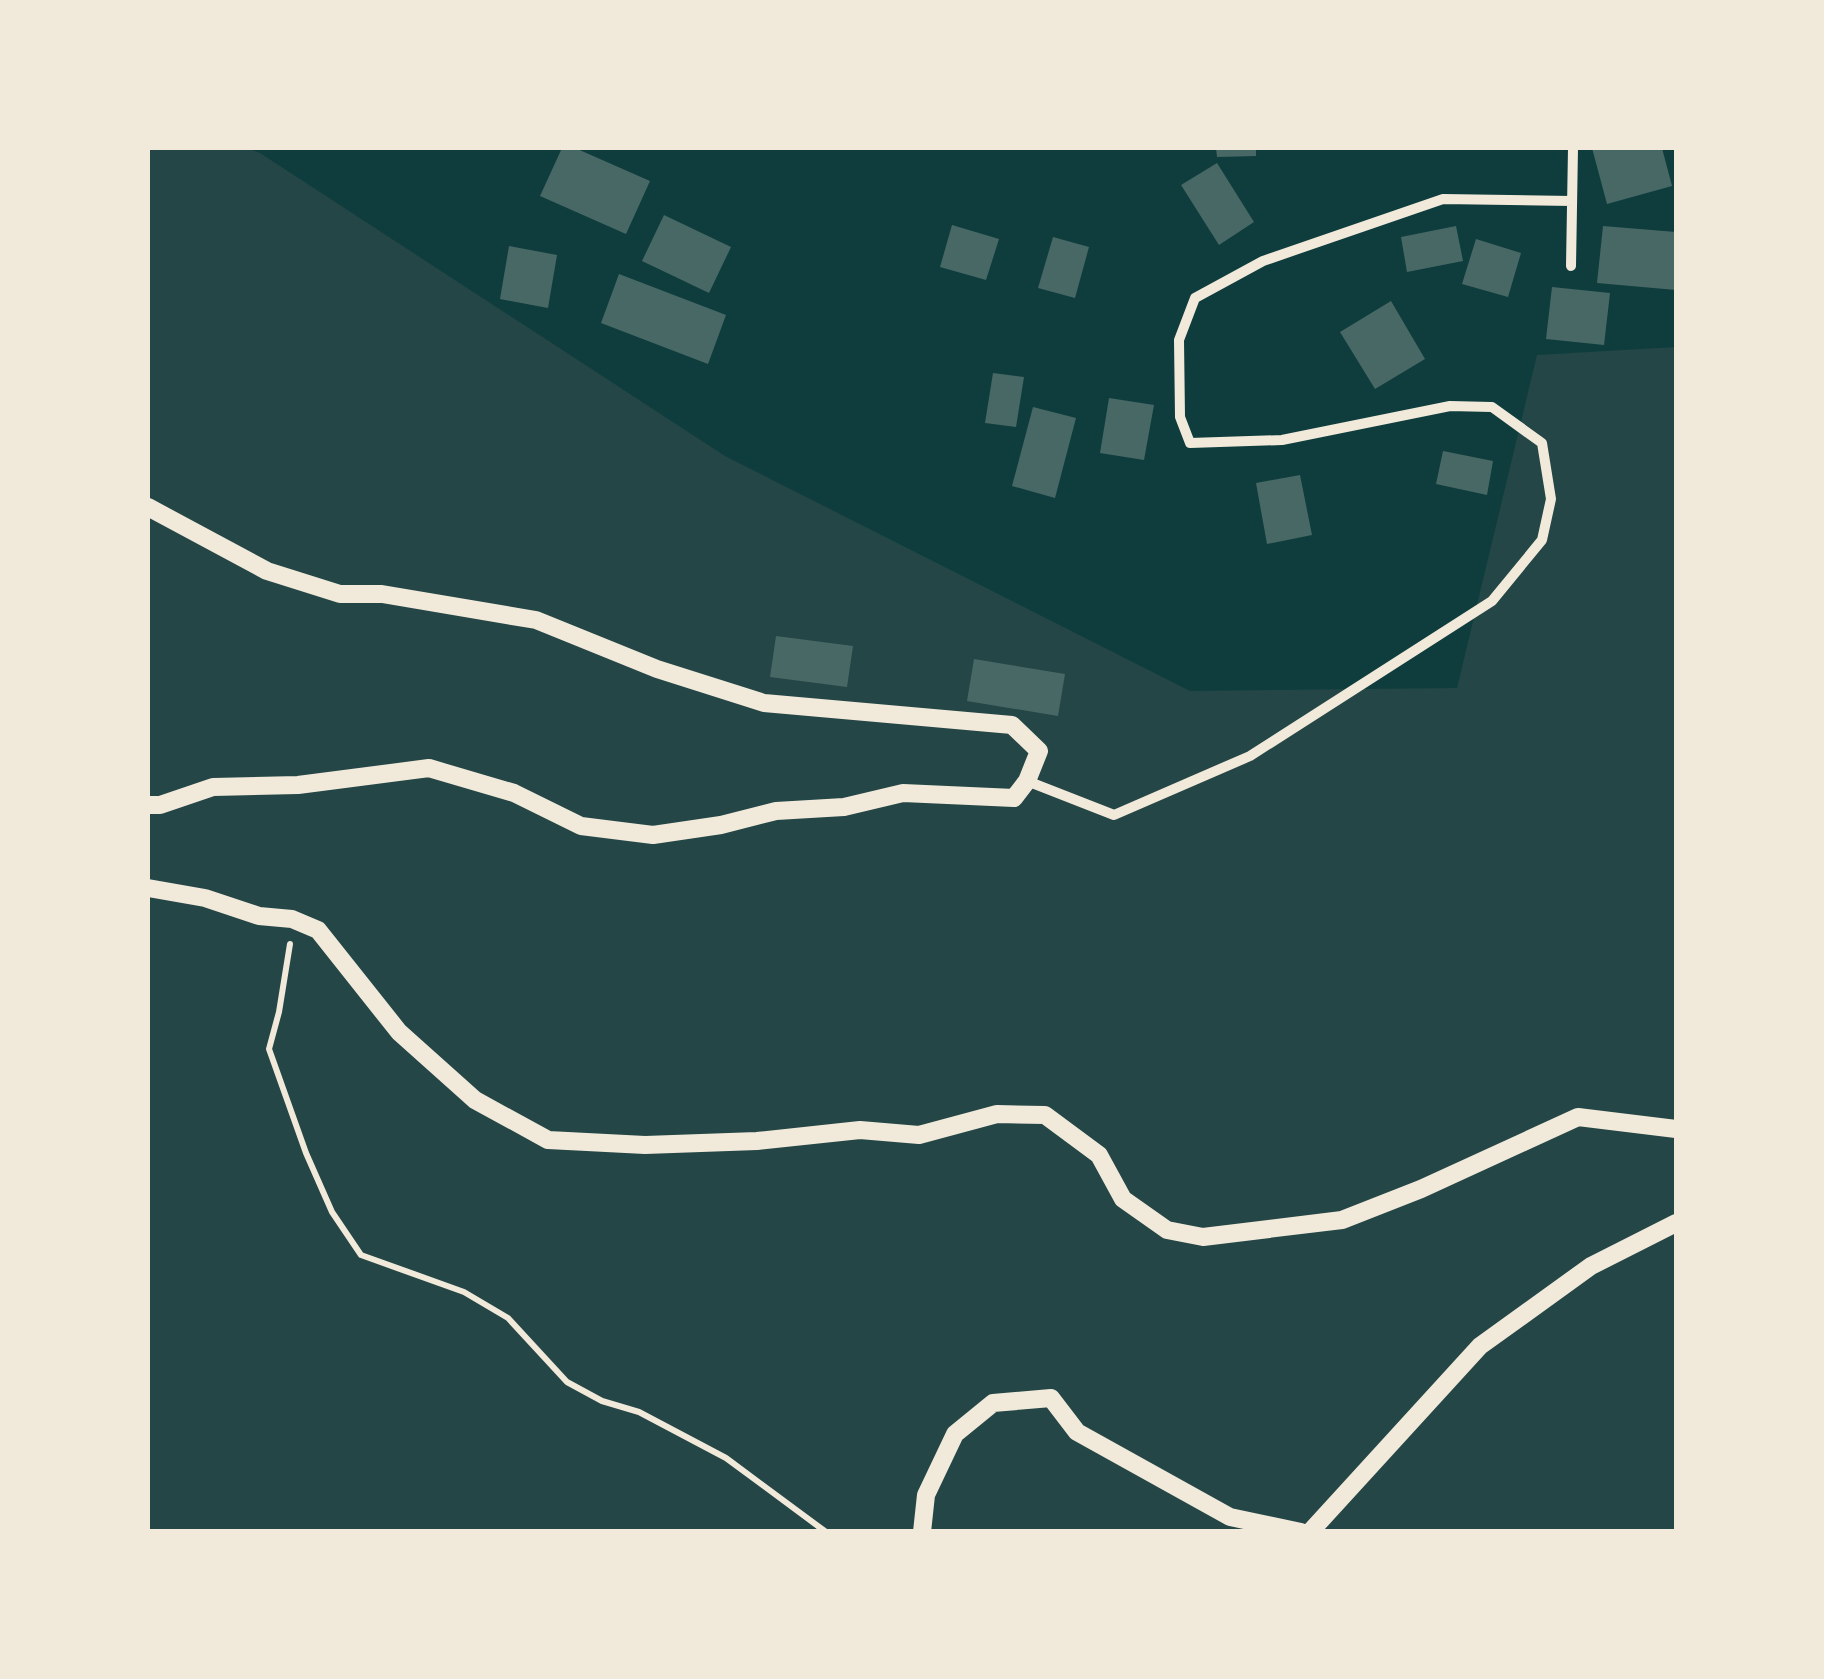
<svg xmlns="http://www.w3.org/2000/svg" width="1824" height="1679" font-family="Quicksand,sans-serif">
<rect width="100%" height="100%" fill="#0f3d3e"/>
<!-- green -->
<path fill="#244646" d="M148 148H247L260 153 725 456 1190 691 1457 688 1537 355 1676 347V1531H148Z"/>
<!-- building -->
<path fill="#486865" d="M562 148H575L650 181 626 234 540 196Z
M1216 148H1256V156L1217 157Z
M1592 148H1662L1672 186 1607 204Z
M1217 163 1254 222 1219 245 1181 185Z
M664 215 731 247 709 293 642 261Z
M952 225 999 239 986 280 940 267Z
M1456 226 1463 261 1407 272 1401 237Z
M1603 226 1676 232V290L1597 283Z
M1053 237 1089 247 1075 298 1038 288Z
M1476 239 1521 253 1508 297 1462 284Z
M509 246 557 255 548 308 500 299Z
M619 274 726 315 708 364 601 323Z
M1552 287 1610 293 1604 345 1546 339Z
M1391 301 1425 359 1375 389 1340 332Z
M993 373 1024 377 1016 427 985 423Z
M1109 398 1154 405 1144 460 1100 453Z
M1033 407 1076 418 1055 498 1012 486Z
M1443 451 1493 461 1487 495 1436 484Z
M1300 475 1312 535 1267 544 1256 483Z
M776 636 853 646 847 687 770 677Z
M974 659 1065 674 1058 716 967 701Z"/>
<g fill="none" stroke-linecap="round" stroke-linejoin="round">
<!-- path -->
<path stroke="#f1e9da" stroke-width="6" d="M290 944 279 1012 269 1049 306 1153 332 1212 361 1255 464 1292 508 1318 567 1382 602 1401 639 1412 726 1458 826 1532"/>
<!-- minor -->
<path stroke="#f1e9da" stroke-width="10" d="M1571 266 1573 148
M1027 781 1114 815 1250 756 1492 601 1542 540 1551 499 1542 443 1492 407 1450 406 1282 440 1190 443 1180 417 1179 340 1195 298 1263 261 1443 199 1572 201"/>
<!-- tertiary -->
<path stroke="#f1e9da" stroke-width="18" d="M148 507 267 571 340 594H382L536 620 657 669 764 703 1012 725 1039 751 1027 781 1014 798 903 793 844 807 776 811 721 825 653 835 581 826 514 793 429 768 298 785 213 787 160 805H148
M148 888 205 898 259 916 292 919 318 930 399 1032 475 1100 548 1140 645 1145 757 1141 860 1130 919 1135 997 1114 1045 1115 1099 1155 1123 1199 1167 1230 1203 1237 1342 1220 1421 1189 1578 1117 1676 1129
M922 1532 926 1495 955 1434 993 1403 1051 1398 1077 1432 1230 1517 1301 1532
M1310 1532 1480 1346 1591 1266 1676 1223"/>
</g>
<!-- border -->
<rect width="1824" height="1679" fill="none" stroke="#f1e9da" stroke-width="300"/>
</svg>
